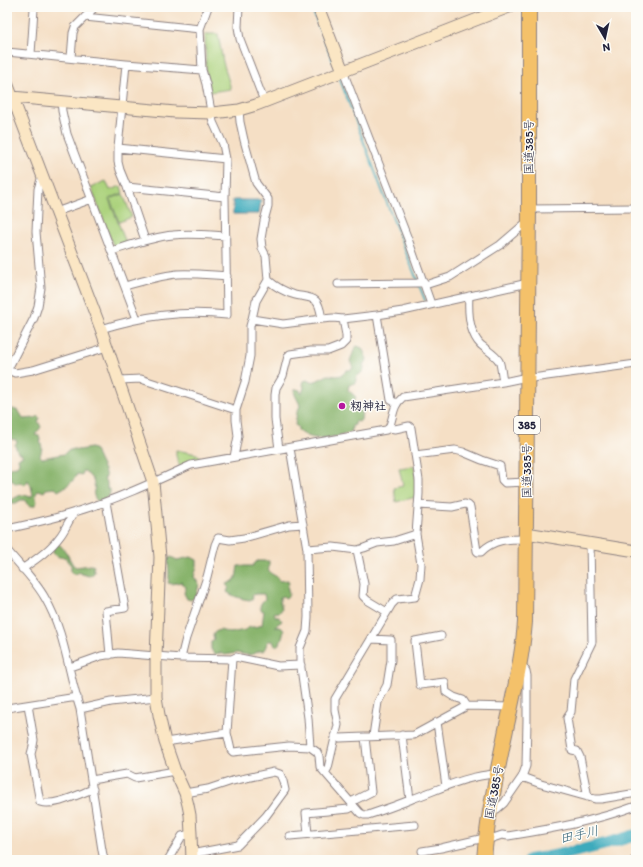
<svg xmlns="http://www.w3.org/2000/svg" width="643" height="867" font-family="Itim,'Klee One',sans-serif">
<rect width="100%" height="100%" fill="#fdfcf7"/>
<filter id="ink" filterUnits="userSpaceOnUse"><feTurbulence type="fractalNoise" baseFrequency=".025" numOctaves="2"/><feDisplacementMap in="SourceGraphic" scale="8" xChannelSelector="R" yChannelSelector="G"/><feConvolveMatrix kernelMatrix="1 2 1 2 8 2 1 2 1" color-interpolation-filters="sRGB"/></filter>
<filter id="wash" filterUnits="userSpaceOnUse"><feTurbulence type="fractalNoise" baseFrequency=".012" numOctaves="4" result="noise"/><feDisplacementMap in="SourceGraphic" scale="16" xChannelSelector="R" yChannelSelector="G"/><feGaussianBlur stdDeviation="0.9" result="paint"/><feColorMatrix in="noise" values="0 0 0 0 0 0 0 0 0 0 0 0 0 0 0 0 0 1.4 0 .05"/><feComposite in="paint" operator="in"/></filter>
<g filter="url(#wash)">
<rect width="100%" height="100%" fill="#f5dfc5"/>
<!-- green -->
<path fill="#abd27c" stroke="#667a5c" d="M205 34H218L223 62 231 89 210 92 206 70Z
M106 181 110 190 121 186 123 193 109 199 126 243 117 247 113 245 91 187Z
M123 194 132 217 119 222 110 199Z
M176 450 197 454 200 457 201 460 180 467 176 456Z
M414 466 417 484 416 497 396 502 394 488 403 486 399 468Z"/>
<!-- forest -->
<path fill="#88b46c" stroke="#556b54" d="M357 346 362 348 367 359 366 362 363 364C366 371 361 373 356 377V380L355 383 349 385 348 390 356 397 353 403 357 407 360 408 362 411 361 420 359 422 355 421V425L352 426 351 433C347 434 342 433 339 436 323 438 312 442 298 430V427L295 425 297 412 300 406C299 401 295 397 294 391L296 389 300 390V392L302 393 304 388 303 384 304 381 307 380 310 382 316 381 328 375 336 376 342 375 347 370H351L353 367 350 361 355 348Z
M11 409C18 409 21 413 23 419L36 418 38 416 40 419 38 421 41 427 35 435 39 436 42 448 40 456 42 458 64 454 67 451 74 449 79 450 91 448 95 450C97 457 101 464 104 470 105 472 105 475 106 477L104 479 107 483V489H110C111 497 105 499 99 502 94 499 92 493 95 488L93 480 85 471H83L82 475 77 474C74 482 65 487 58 491L55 488 46 489 44 492 39 490C34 494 36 497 37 502L34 506C29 506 27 505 25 500H21L16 503H12L11 500C19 496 21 493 30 497L33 495 31 486 28 480 25 485 20 482 17 484 11 480V478L9 476 8 474 10 467 17 466 19 463 18 458 23 456 21 453H18L15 445 17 442 16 440 11 439 9 434 11 429H8L7 422 12 416V413L10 411Z
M59 544 66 552 73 565 76 567 91 565 94 566 93 569 95 571 93 574 89 576 82 574 79 572 77 574H74L71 572V565L65 557C60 558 58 557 53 553V548Z
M171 557 177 560 191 557 197 560V566L194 577 199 584 196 597 191 600 187 599 184 593 186 587 181 582 172 584 168 583C170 574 168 568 168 559Z
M257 561H269C269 575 266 570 277 577L279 581 288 580 289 584 287 586 289 594 287 597 285 598 283 596 280 597V601L282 609 279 613 277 612 274 613 276 617H279L282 621 275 626 282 628 284 631C282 638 282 644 275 646L273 641H268C266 644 266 648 263 651H259L254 654 248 655 237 653 225 655 221 653 214 654 211 649V642L214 639 213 635 216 631 220 630 230 633 245 630 250 627H255L262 625 264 611 261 610 260 606 262 602 265 599 264 594H256L252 595 253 598 250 600C242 599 234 597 227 592L229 587 227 584C238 580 236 577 238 566H253L254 564Z"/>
<!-- water -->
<path fill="#3daabc" stroke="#30667c" d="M233 200H261L259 214H233Z"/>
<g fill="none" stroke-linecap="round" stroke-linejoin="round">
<!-- stream -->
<path stroke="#3daabc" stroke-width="2" d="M311 7 336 69
M339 77 401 240 425 300
M544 860 545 858"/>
<!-- river -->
<path stroke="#3daabc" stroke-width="12" d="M529 860C565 855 601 846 636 835"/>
</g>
</g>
<g filter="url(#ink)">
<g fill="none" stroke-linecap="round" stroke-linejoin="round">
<defs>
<path id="street" d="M239 7 238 27 240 39 264 101
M85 17 200 29
M7 52 126 64 202 70
M31 54 34 9 36 7
M71 58 73 33 75 27 95 7
M126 64 118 148V162L120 170 127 187 145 240
M343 71 408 239 431 304
M61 101 62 111 67 134 137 319
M239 110 240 122 244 140 256 183 268 199V206L264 221 261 239 262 248 266 256 268 280C276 287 285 292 295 295 302 297 310 296 316 301 320 305 321 314 322 319
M118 148 226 159
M127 187 225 197
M529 209 636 208
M56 212 92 199
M112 251C131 245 152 237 173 235 190 233 208 235 226 236
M338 284 417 283 424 282
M425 285 450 277 500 245 528 221
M125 286C142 281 159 276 177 274 193 273 210 275 227 276
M469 296C468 312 469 332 480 344 485 349 495 354 499 361 501 364 502 377 503 382
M377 315 391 400 396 403
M252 319 256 301 268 280
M101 329C143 316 182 310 227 315L225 197 226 159 223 144 213 122 206 84 202 70 200 29 208 7
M8 370 15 373 33 370 107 347
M7 371 34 318 38 306 41 288 36 232 38 189 42 176
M119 380 141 379 236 410
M389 428C394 416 392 406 403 397L503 382 527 377 532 378 636 364
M290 448 307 549 308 617 307 631 300 648V661L308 718 310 747
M279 449 275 419V395L276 388 283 376 288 356 290 354 311 351H328L341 346 346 341V335L343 319
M415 455 455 450 463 452 482 460 500 466 502 480 505 483 527 482
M234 457 238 436 236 420V410L245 382 250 356V326L252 319 283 324 322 319 333 318 343 319 377 315 403 311 528 283
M106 502 125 608 106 611 110 655
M418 505 452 507 465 504 468 505 470 507 477 551 478 552H481C494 539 508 539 526 539
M7 529C30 524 53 519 75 512 115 500 154 482 191 465L386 430 389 428 395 429 409 426 411 428 419 480V494L416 534 421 564 420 579 415 597 397 599 392 604 335 699V710L338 725 328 768 325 773
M307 549 333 547 357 550 364 548 377 543 394 541 416 534
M7 550C20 566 35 580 45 598 65 632 68 672 80 709L102 850 104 860
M357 550 364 584 363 596 367 600 387 612
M22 569C37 559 51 549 61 535 66 528 69 520 74 513
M441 636 415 641 420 685 445 682 446 692 454 697 463 700 467 706
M371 639 391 640V660L387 685 378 702 373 736
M181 658 186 638 207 577 215 545 218 538 230 540 244 538 289 525 303 524
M232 659 236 657 240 658 278 666 301 665
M70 667 101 656 118 653 181 658 232 659 227 733 231 750 233 752 289 746 310 747 317 752 319 756 320 767 360 813 364 815H368C383 810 398 805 412 799 440 789 467 775 498 774
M28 705 34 740 33 746 31 754 40 802C54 807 79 794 93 789
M7 708 77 697
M80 709 111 702 156 697
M437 722 446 786
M402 735 410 800
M335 736 340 738 414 735 467 706 512 707
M165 742 227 733
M522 777 541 784 595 799H601L631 794H636
M91 780 127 774 135 778 175 771
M185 793 208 789 232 781 274 772 280 774 283 781 285 790 266 816 238 845 191 854
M588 797 580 757 577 751 572 750 567 718 571 712 574 679 592 642 590 543
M351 802 371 792 365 737
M490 813 497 809 504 803 522 777 526 766 527 720V676L526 671 521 663
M308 834 306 813 349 809 354 806
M290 836 415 825
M422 851 441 848 480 839 493 838 502 835 508 836C552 829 595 821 636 806
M168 860 182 836 191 834
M634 860 636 859"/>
<path id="secondary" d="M318 7 343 71
M7 83 101 329 153 482 160 557 156 656V697L159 715 165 742 175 771 185 793 188 805 190 815 191 834 192 860
M12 97 175 112 212 113 239 110 256 105 509 7
M526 533 636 551"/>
<path id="highway" d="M484 860C487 819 496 779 504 739 512 700 522 662 525 622L529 209V7"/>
</defs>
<!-- street casing -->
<use href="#street" stroke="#8c8080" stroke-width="9"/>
<!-- secondary casing -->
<use href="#secondary" stroke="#8c8080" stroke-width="13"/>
<!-- highway casing -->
<use href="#highway" stroke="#8c8080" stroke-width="16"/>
<!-- street -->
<use href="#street" stroke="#fff" stroke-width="7"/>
<!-- secondary -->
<use href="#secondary" stroke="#fbe6c4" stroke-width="11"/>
<!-- highway -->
<use href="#highway" stroke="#f4c16b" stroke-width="14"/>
</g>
</g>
<!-- markers -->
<circle fill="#b5179e" stroke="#fdfcf7" stroke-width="1.5" cx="342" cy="406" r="4"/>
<g text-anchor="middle" stroke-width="3" stroke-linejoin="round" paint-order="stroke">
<!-- shield labels -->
<rect fill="#fdfcf7" stroke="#646373" stroke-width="1" x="514" y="416" width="26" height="18" rx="3"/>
<g font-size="11" font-weight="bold" fill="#22223b">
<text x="527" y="429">385</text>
</g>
<!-- street labels -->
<g font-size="12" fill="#22223b" stroke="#fdfcf7">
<text transform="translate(529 147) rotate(-90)" y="4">国道385号</text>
<text transform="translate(527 471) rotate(-90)" y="4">国道385号</text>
<text transform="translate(494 792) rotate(-79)" y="4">国道385号</text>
</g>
<!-- poi labels -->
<g font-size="12" font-weight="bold" fill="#22223b" stroke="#fdfcf7" text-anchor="start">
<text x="350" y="410">籾神社</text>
</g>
<!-- water labels -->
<g font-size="13" font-style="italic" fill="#2e5f75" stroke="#fdfcf7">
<text transform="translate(579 834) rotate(-13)" y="5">田手川</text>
</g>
</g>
<!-- margin -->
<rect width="643" height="867" fill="none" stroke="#fdfcf7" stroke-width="24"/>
<!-- north arrow -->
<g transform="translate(605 38) rotate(171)" stroke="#fdfcf7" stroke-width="3" paint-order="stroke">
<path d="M0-3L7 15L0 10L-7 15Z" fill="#22223b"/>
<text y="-6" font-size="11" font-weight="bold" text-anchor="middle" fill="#22223b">N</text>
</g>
</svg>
